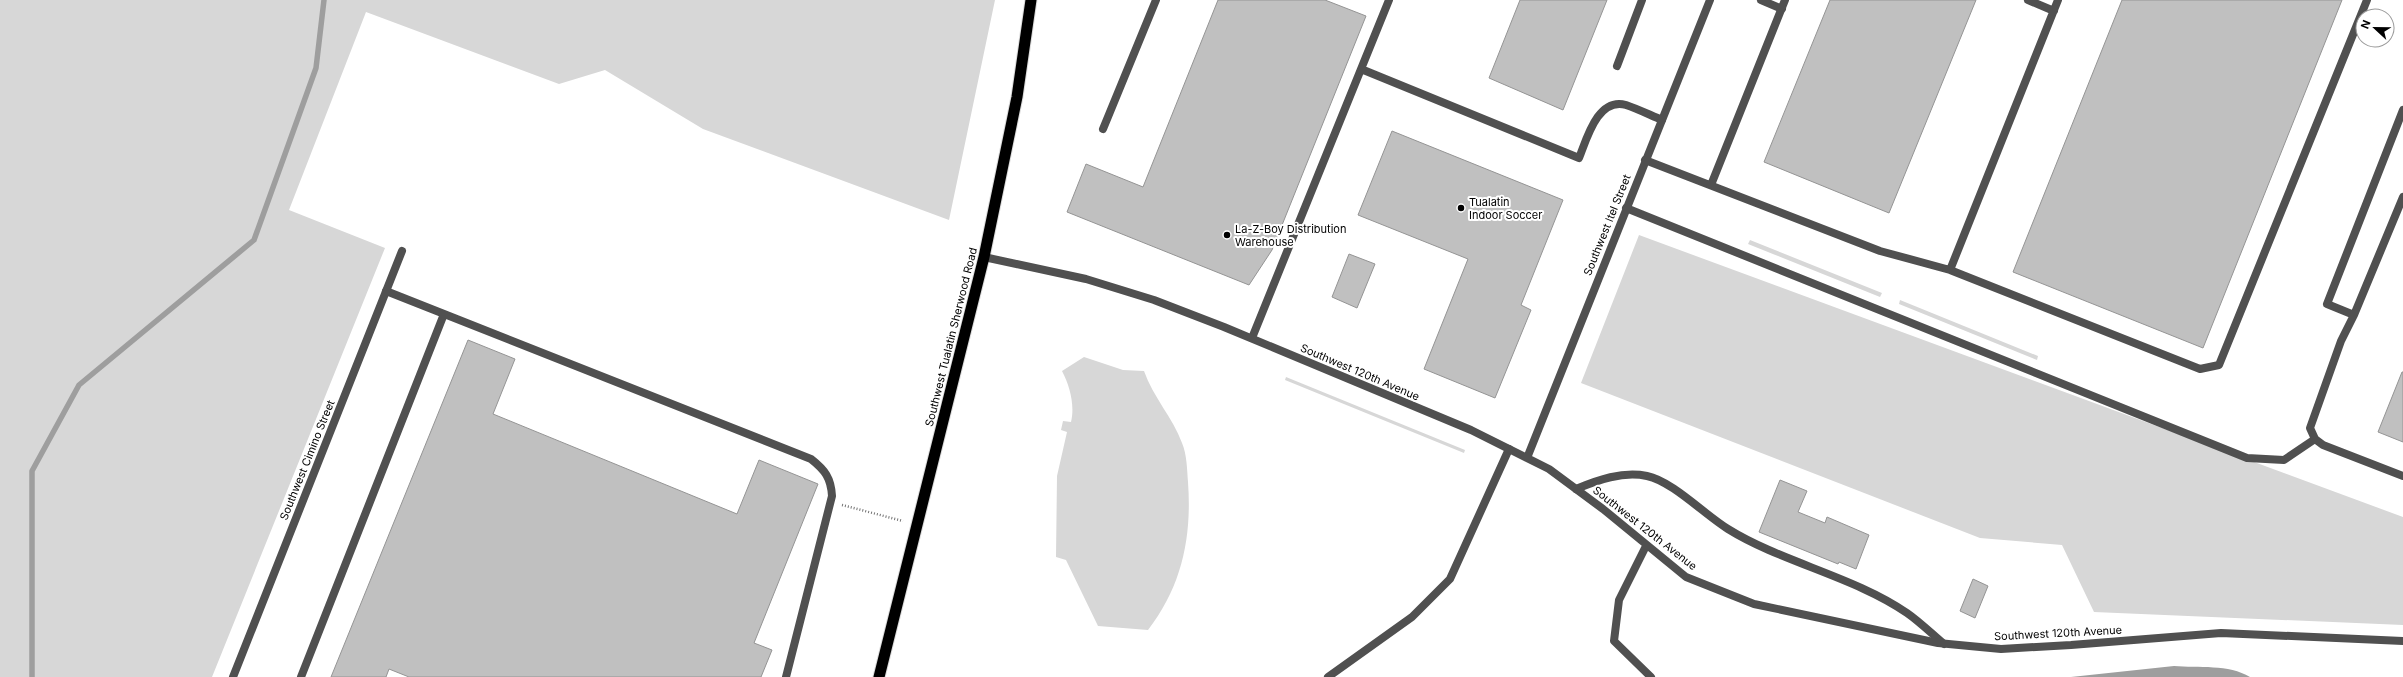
<svg xmlns="http://www.w3.org/2000/svg" width="2403" height="677" font-family="Inter,sans-serif">
<rect width="100%" height="100%" fill="#fff"/>
<!-- green -->
<path fill="#d7d7d7" d="M0 0H995L949 220 703 129 605 70 559 84 366 12 289 210 385 248 212 677H0Z
M1639 235 2403 517V625L2094 612 2062 545 1980 538 1581 383Z
M1750 240 1882 293 1880 297 1748 244Z
M1900 300 2038 356 2037 360 1899 304Z
M1084 357 1123 370 1144 371C1153 397 1173 418 1182 443 1187 455 1187 469 1188 482 1192 537 1182 586 1148 630L1098 626 1066 560 1056 557 1057 476 1067 432 1061 430 1063 421 1071 422C1075 406 1070 386 1062 371Z
M1286 377 1465 450 1464 453 1285 380Z"/>
<!-- water -->
<path fill="#9e9e9e" d="M2174 666C2198 668 2229 664 2250 677H2071Z"/>
<g fill="none" stroke-linecap="round" stroke-linejoin="round">
<!-- stream -->
<path stroke="#9e9e9e" stroke-width="5.5" d="M32 677V471L79 385 254 240 316 68 324 0"/>
</g>
<!-- building -->
<path fill="#c0c0c0" stroke="#949494" d="M1218 0H1325L1366 16 1272 250 1249 285 1067 212 1086 164 1143 187Z
M1520 0H1607L1563 110 1489 78Z
M1830 0H1976L1889 213 1764 162Z
M2122 0H2342L2203 348 2013 272Z
M1392 131 1563 200 1521 305 1531 310 1495 398 1424 369 1468 259 1358 215Z
M1349 254 1375 264 1357 308 1332 297Z
M468 340 515 359 493 414 737 514 759 460 818 484 754 643 772 650 761 677H409L389 669 386 677H331Z
M2402 372H2403V442L2378 432Z
M1780 480 1807 491 1798 512 1825 523 1827 517 1869 535 1856 569 1839 562 1838 564 1759 532Z
M1973 579 1988 586 1975 618 1960 611Z"/>
<g fill="none" stroke-linecap="round" stroke-linejoin="round">
<defs>
<path id="trunk" d="M879 677 984 257 1017 97 1031 0"/>
</defs>
<!-- trunk casing -->
<use href="#trunk" stroke="#dbdbdb" stroke-width="13"/>
<!-- path -->
<path stroke="#727272" stroke-width="2.5" stroke-dasharray="1 2" stroke-linecap="butt" d="M842 505 903 521"/>
<!-- service -->
<path stroke="#505050" stroke-width="8" d="M1761 0 1782 9
M2028 0 2054 11
M1617 66 1642 0
M1361 69 1579 158C1587 138 1598 97 1626 105 1638 109 1650 115 1662 120
M2403 110 2327 304 2354 315 2341 341 2310 428 2315 439 2323 445 2403 476
M1103 129 1156 0
M1645 160 1880 251 1950 270 2058 0
M1711 185 1785 0
M1626 208 2247 458 2284 460 2315 439
M1950 270 2200 369 2219 365 2367 0
M386 291 811 459C825 470 831 478 832 496L786 677
M2354 315 2403 197
M1252 338 1389 0
M1576 489C1598 480 1622 471 1647 476 1672 481 1705 515 1728 529 1781 562 1855 577 1907 613 1920 622 1932 634 1944 644
M301 677 444 314
M1328 677 1412 617 1450 579 1509 449"/>
<!-- minor -->
<path stroke="#505050" stroke-width="8" d="M984 257 1086 279 1154 300 1224 327 1471 430 1549 469 1603 509 1686 577 1754 604 1938 643 2001 649 2071 645 2221 633 2403 641
M1527 458 1710 0
M1646 546 1619 600 1614 641 1651 677
M233 677 402 251"/>
<!-- trunk -->
<use href="#trunk" stroke="#000" stroke-width="11"/>
</g>
<!-- markers -->
<g fill="#000" stroke="#fff" stroke-width="1.5">
<circle cx="1461" cy="208" r="4"/>
<circle cx="1227" cy="235" r="4"/>
</g>
<g text-anchor="middle" stroke-width="4" stroke-linejoin="round" paint-order="stroke">
<!-- poi labels -->
<g font-size="11" fill="#000" stroke="#fff" text-anchor="start">
<text x="1469" y="206">Tualatin<tspan x="1469" dy="13">Indoor Soccer</tspan></text>
<text x="1235" y="233">La-Z-Boy Distribution<tspan x="1235" dy="13">Warehouse</tspan></text>
</g>
<!-- street labels -->
<g font-size="11" fill="#000" stroke="#fff">
<text transform="translate(1607 225) rotate(-68)" y="4">Southwest Itel Street</text>
<text transform="translate(951 337) rotate(-76)" y="4">Southwest Tualatin Sherwood Road</text>
<text transform="translate(1360 372) rotate(23)" y="4">Southwest 120th Avenue</text>
<text transform="translate(307 460) rotate(-68)" y="4">Southwest Cimino Street</text>
<text transform="translate(1645 528) rotate(38)" y="4">Southwest 120th Avenue</text>
<text transform="translate(2058 633) rotate(-3)" y="4">Southwest 120th Avenue</text>
</g>
</g>
<!-- north arrow -->
<g transform="translate(2375 28) rotate(292)"><circle r="19" fill="#ffffff" stroke="#999999"/>
<path d="M0-3L7 15L0 10L-7 15Z" fill="#000000"/>
<text y="-6" font-size="11" font-weight="bold" text-anchor="middle" fill="#000000">N</text>
</g>
</svg>
